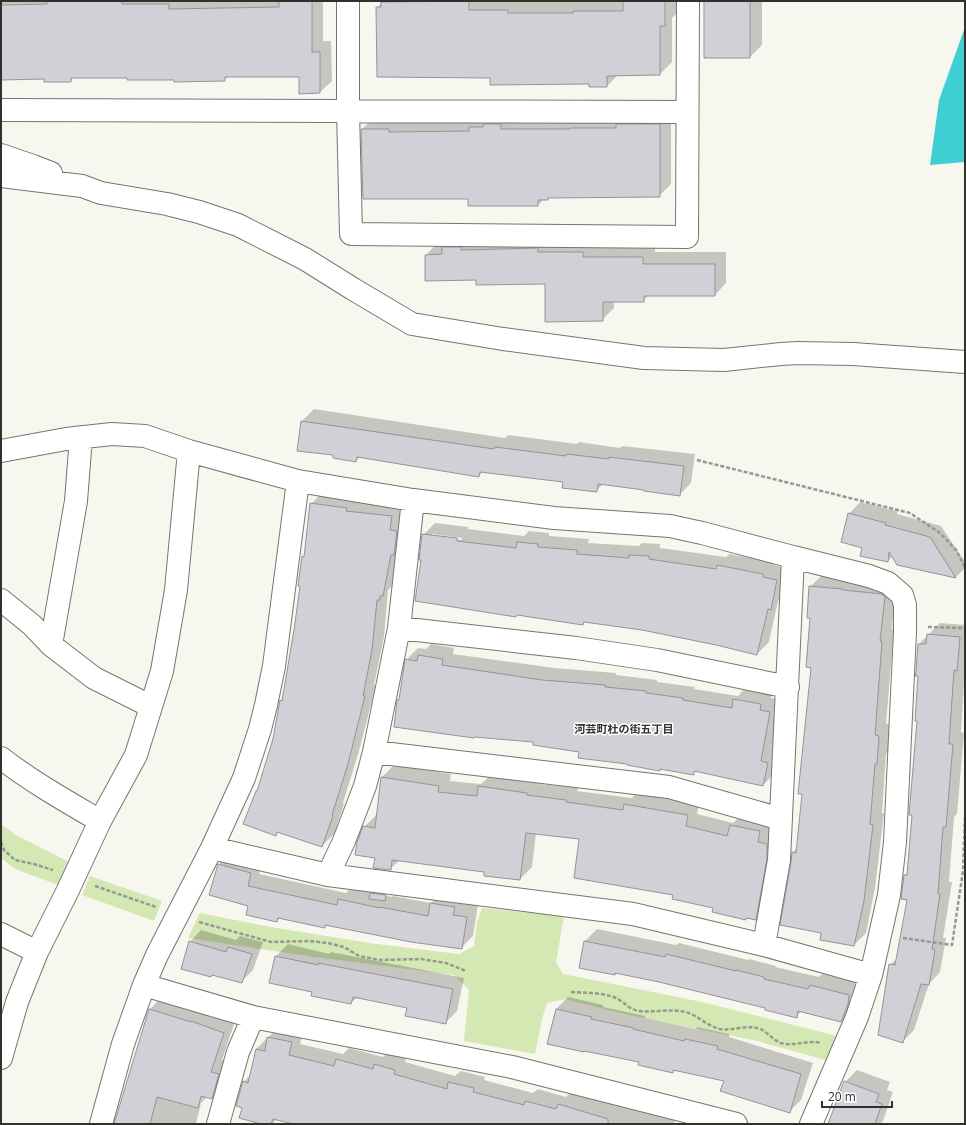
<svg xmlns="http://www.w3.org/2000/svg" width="966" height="1125" font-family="'Open Sans','Noto Sans JP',sans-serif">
<rect width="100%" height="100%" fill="#f8f7ef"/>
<!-- green -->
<path fill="#d4e8b4" d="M1 824 16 835 73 864 64 887 15 869 1 858Z
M90 876 162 901 154 921 82 895Z
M482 908 564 916 556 962 563 974 702 1002 841 1037 833 1062 757 1041 620 1013 565 999 547 1003 542 1019 535 1054 464 1041 469 990 454 975 307 956 188 938 200 913 271 927 369 943 459 954 474 946 477 922Z"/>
<!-- water -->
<path fill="#3dcfd3" d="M965 27V162L930 165 939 100Z"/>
<!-- shadow -->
<path fill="#0003" fill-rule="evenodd" d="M1 1H323V41H331L332 81 320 92 300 76H228L225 80 128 77H74L71 81 1 76Z
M383 1H676L677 13 672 18V62L660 74 618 75 607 86 590 83 491 77 377 8Z
M705 1H762V45L750 57Z
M671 113V184L659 196 550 197 548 199H544L538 205 469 198 362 129 374 118Z
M437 243 655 246V252H726V283L715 295H649L643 301H614V308L602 320 546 283 477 279 426 255Z
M314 409 505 438 508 435 577 444 579 442 620 448 622 446 695 454 691 483 679 495 645 489 603 484 596 491 564 481 483 471 479 476 360 457 356 461 335 454 302 421Z
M323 492 403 505 395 583 388 590 384 637 374 685H376L359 751 343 803 344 804 334 834 322 846 279 831 276 835 256 791 259 788 273 739 281 701 284 698 301 585 303 557 305 555 311 504Z
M860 502 897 511V514L941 526 965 562V568L956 577 898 564 893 556 888 561 863 547 849 514Z
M435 523 468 527V529L524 536 529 531 549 533V536L589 539 588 543 639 546 642 543 660 544V548L726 557 729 554 774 562V565L789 568 782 597 778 601 769 642 757 654 642 629 585 621 583 624 422 559 423 535ZM432 534 462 538V540L432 536Z
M822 575 896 585 892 629H894L886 724H890L889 751 886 754 882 813H884L875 888 866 933 854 945 823 932 793 852 797 848 803 793 812 667 810 587Z
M940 623 965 625V665L961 732 964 733 957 814 954 817 949 882H952L943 938H946L940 972 929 984 914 1030 902 1042 890 965 898 957 908 899 902 898 905 875 908 872 913 814 918 720 919 644Z
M431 644 454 648 453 654 554 668 616 673V675L657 680V682L695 687 694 689 738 696 746 687 772 692 771 698 782 700 772 749 780 751 775 773 763 785 696 771 693 774 661 768 659 770 535 741 398 701 400 699 406 660 418 648 426 649Z
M394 765 451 774 450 781 481 784 491 775 539 781 538 784 578 788 577 791 632 798 637 793 677 799 699 804 697 814 733 823 743 813 772 820 769 830 779 833 767 907 755 919 748 917 745 919 674 894 580 838 536 833 532 867 520 879 485 871 400 860 390 869 376 858 364 827 376 815H377L382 777Z
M230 853 263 862 259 874 346 893 351 888 392 897 393 896 431 903 443 892 465 903 478 905 473 936 461 948 327 924 324 927 280 918 277 921 250 905 218 865Z
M597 929 676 945 679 943 748 960 749 959 776 966 775 967 819 977 822 974 861 984 853 1009 841 1021 802 1011 796 1016 767 1007 616 972 615 974 580 968 585 941Z
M201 930 236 940 240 936 263 942 253 970 241 982 190 942Z
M288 944 329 954 331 952 464 978 457 1011 445 1023 408 1008 358 997 351 1003 314 991 276 956Z
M568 997 603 1005V1007L645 1016V1018L696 1029 697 1027 729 1034V1037L813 1063 801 1100 789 1112 725 1080 675 1070 672 1072 640 1061 548 1043 556 1009Z
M161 998 235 1021 222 1060 230 1063 223 1086 212 1098 207 1097 201 1103 196 1124H116L149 1010Z
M280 1026 303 1031 300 1044 343 1054 349 1048 383 1057 387 1053 406 1058 405 1062 455 1076 461 1071 485 1077 484 1080 533 1093 538 1089 566 1097 570 1093 599 1101 605 1096 678 1110 674 1124H298L277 1119 272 1124H265L244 1107V1082L251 1074 256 1049Z
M857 1070 890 1082 887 1090 893 1092 883 1121 880 1124H829L845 1082Z"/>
<!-- building -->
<path fill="#d2d0d7" stroke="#95939a" d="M47 1H121L122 4H169V9L279 7V1H312V52H320V93L299 94V77H225V81L174 82V80H127V78H71V82H44V79L1 80V5L47 4Z
M469 1V10H508V13H573V11H623V1H665V26H660V75L607 76V87H589V84L490 85V78L377 77 376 7H381V2Z
M704 1H750V58H704Z
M483 124H501V129H570V128H616V124H660V197L548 198V200H538V206H468V199H363L361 129H389V132L469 131V127H483Z
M442 247H461V250L538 248V252H583V257H643V264H715V296H644V302H603V321L545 322V284L476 285V280L425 281V255L442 254Z
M301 421 494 449 495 447 566 456V454L609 459V457L684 466 680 496 644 491V490L598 484 597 492 562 488 563 482 480 472 479 477 357 457 356 462 333 458V455L297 451Z
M310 503 347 508 346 511 392 516 390 530 397 531 394 555H391L383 596H380V600H377L372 650 363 696H365L348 764 332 815 333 816 322 847 277 832 276 836 243 824 256 791H257L273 739 280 700 282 701 294 630 300 586H298L302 556 304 557Z
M848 513 886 523 885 525 930 537 956 578 897 565 889 552 888 562 860 556 862 548 841 542Z
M422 534 457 538V541L516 548 517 542 538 544V547L577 550V554L629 558V555L649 556V559L716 569 717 565 763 574V577L777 580 771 610 768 609 757 655 716 645 642 630 584 622 583 625 517 615 516 617 415 601 421 560H419Z
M809 586 843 589V590L882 594 885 597 880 641H882L875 735 879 736 877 764H875L870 824 873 825 864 901 854 946 820 940 821 933 780 925 791 862 792 852 796 853 802 794H798L811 668 806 667 810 618H807Z
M927 634 960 637 957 671 954 670 949 744H953L946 827H943L938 894H940L932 949 935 950 929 985 921 984 903 1043 878 1035 889 964 895 965 907 900 901 899 904 875H907L912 815H909L917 721H915L918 676H915L916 672 918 644H926Z
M418 655 443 659 442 665 542 680 605 685V687L646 691V693L683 698V700L732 708 733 699 761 704 760 710 770 712 761 761 768 763 763 786 694 771V775L660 769V771L627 765V764L578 758 579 752 533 745V742L474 737V738L394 727 397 700H399L405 659 417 661Z
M381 777 439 786 438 792 477 796 478 786 527 793V795L566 800V802L623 810 624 804 664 811 688 815 686 826 727 836 730 825 760 831 758 842 767 844V859L756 920 746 918V920L712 912 713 908 672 899 673 895 574 878 579 839 526 833 520 880 484 876V872L392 860 391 870 373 868 375 858 355 855 357 842 363 826 375 828Z
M218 864 251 873 248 886 337 905 338 899 380 908V907L428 916 430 903 455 907 453 915 467 917 462 949 411 942 325 925V928L278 918 277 922 246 915 248 906 209 895Z
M370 893 386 895 385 901 369 899Z
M189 941 226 952 228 947 252 954 242 983 212 975 211 977 181 969Z
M584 941 665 957 666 954 736 971V970L764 977V979L808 989 810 985 849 995 848 1004 841 1022 798 1011 797 1018 765 1010V1008L659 982 615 973V975L579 968Z
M275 956 318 965V963L453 989 446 1024 405 1016 407 1008 353 997 351 1004 311 996 312 992 269 983Z
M149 1009 191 1022V1021L224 1033 211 1072 219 1074 212 1099 201 1096 198 1108 157 1097 150 1124H114Z
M556 1009 592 1017 591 1019 634 1028 633 1029 684 1041 685 1039 718 1046 717 1049 801 1074 790 1113 720 1091 724 1081 673 1070V1073L638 1065 639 1062 584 1051V1052L547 1044Z
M267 1037 292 1042 289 1055 334 1066 336 1059 373 1069 374 1064 395 1070 394 1074 447 1089 448 1082 474 1088 473 1092 524 1105 525 1101 556 1109 558 1104 608 1119V1124H293L273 1119 271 1124H261L239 1118 242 1108 236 1106 243 1081 248 1083 256 1049 265 1051Z
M844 1081 879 1094 876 1102 882 1104 875 1124H828Z"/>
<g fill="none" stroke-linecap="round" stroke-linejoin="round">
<defs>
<path id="minor" d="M348 1V111L351 234 687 237 688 1
M1 110 687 112
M1 155 33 166 51 173
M1 176 82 186 101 193 167 204 199 212 238 225 305 259 353 289 412 324 503 339 644 358 724 360 781 354 798 353 853 354 965 362
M1 451 66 439 112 434 145 436 189 451 298 481
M793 557 869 576 888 583 902 595 905 605V632L895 842 889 895 871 975 857 1017 811 1124
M1 600 32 625 51 645 94 678 150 706
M399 628 576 648 657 660 788 687
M51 645 76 501 81 437
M374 752 669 787 781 819
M1 758C32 782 66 801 100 821
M328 875 633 914 764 945 779 860 793 557 702 533 670 526 554 518 413 500
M1 934 37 952
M764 945 871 975
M144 985 253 1017 512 1067 736 1124
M1 1058 17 1002 37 952 68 890 100 821 136 755 162 671 176 590 189 451
M101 1124 123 1044 144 985 157 955 212 848 244 778 260 729 266 705 274 666 298 481 413 500 399 628 374 752 365 786 344 841 328 875 212 848
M218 1124 238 1052 253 1017"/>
</defs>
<!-- minor casing -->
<use href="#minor" stroke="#76756e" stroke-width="24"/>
<!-- path -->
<path stroke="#989792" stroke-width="2.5" stroke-dasharray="4 2" stroke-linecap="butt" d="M697 460 910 513 940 533 956 550 965 567
M928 627 965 628
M1 842 4 850 15 860 34 864 53 870
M95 886 156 907
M199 922 271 942 309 941 328 943 344 947 359 956 380 960 421 959 446 963 466 971
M903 938 952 945 963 871 965 816
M571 992C586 993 601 992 616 998 624 1002 630 1010 639 1011 655 1013 670 1008 685 1012 696 1014 707 1026 720 1029 732 1031 745 1025 757 1028 768 1030 772 1042 785 1044 797 1045 810 1040 821 1043"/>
<!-- minor -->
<use href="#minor" stroke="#fff" stroke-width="22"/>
</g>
<g text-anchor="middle" stroke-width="3" stroke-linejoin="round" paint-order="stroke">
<!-- neighbourhood labels -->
<g font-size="11" font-weight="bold" fill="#30302d" stroke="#fff">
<text x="624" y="733">河芸町杜の街五丁目</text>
</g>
</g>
<!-- border -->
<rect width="966" height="1125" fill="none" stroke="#30302d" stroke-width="4"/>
<!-- scale -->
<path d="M822 1101v6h70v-6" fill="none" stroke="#30302d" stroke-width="2"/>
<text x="828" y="1101" font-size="12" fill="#30302d" stroke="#ffffff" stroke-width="3" paint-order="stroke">20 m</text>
</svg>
